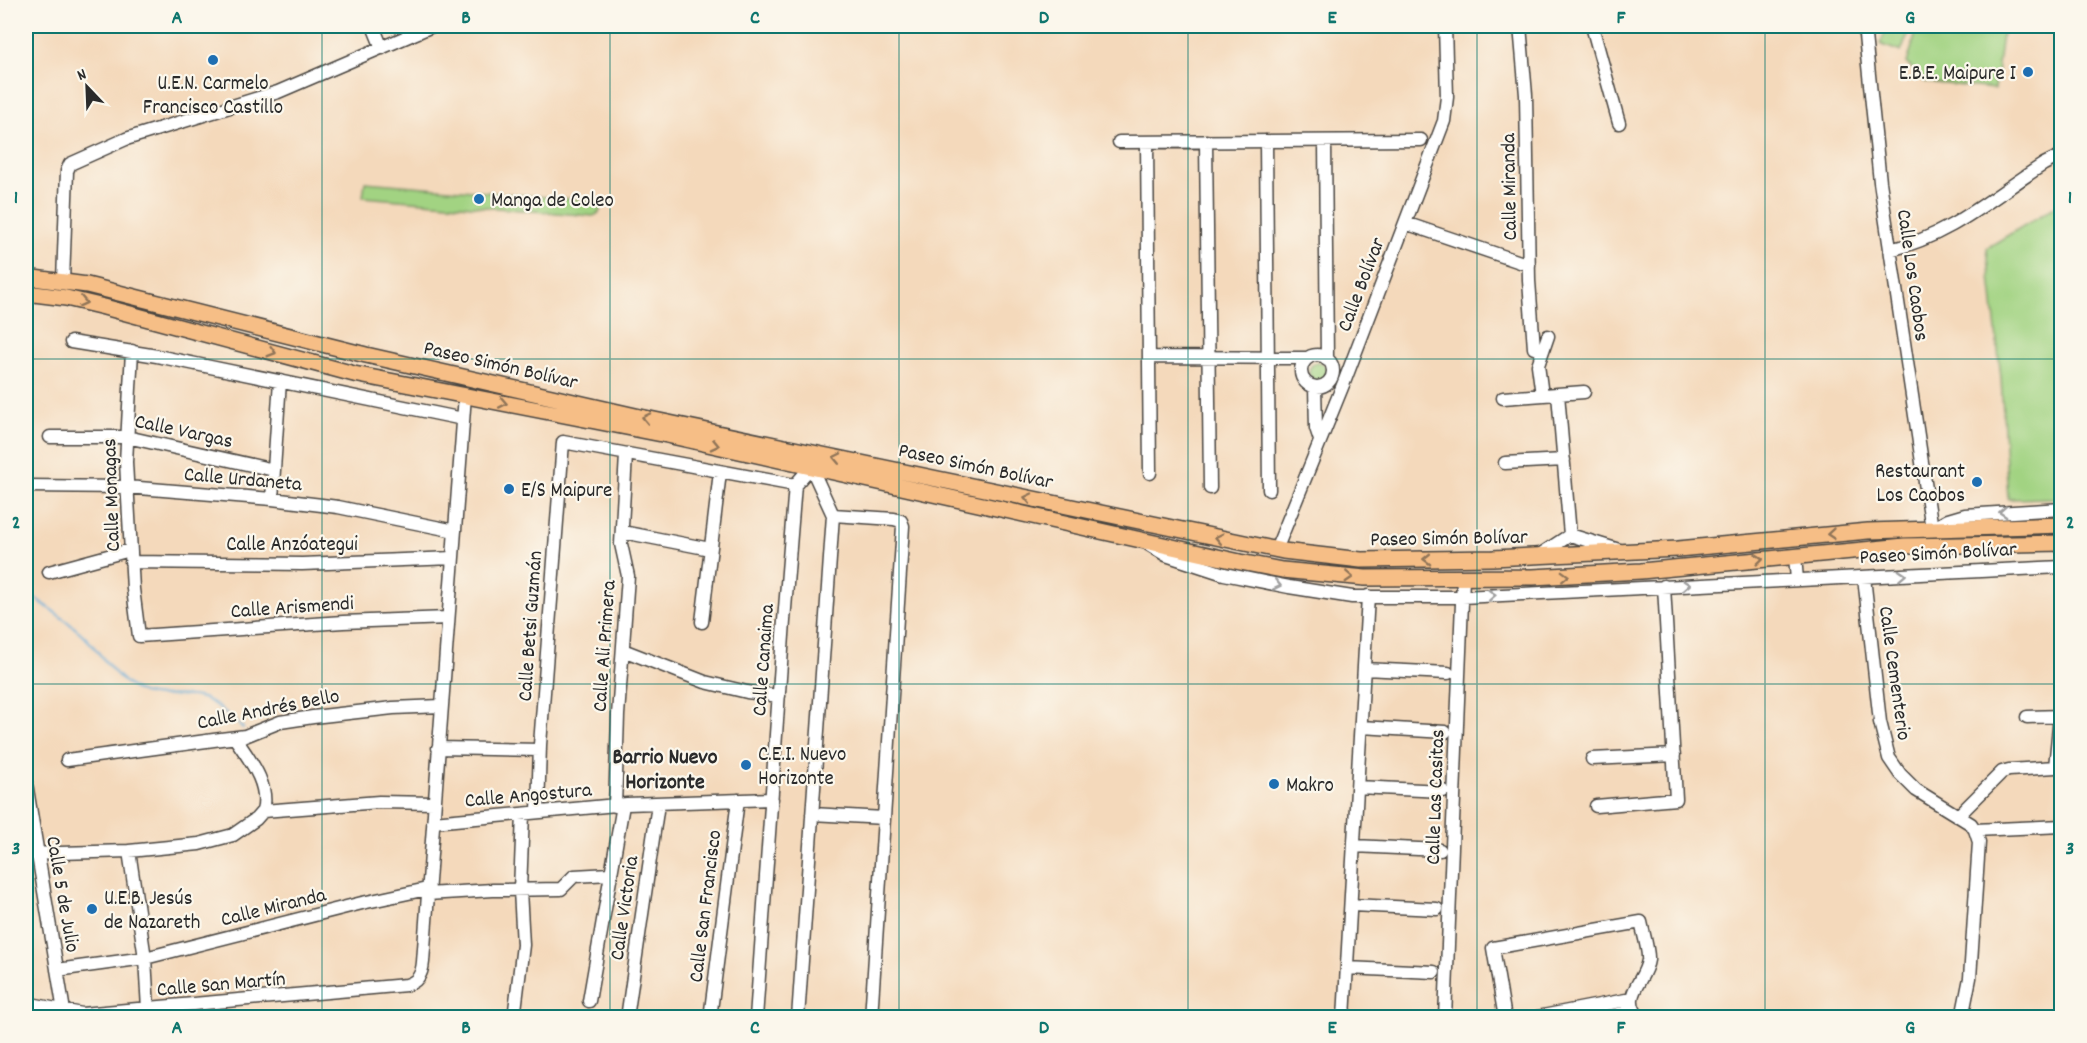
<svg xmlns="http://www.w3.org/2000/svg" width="2087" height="1043" font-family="Dekko,sans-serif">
<rect width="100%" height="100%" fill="#fbf7ec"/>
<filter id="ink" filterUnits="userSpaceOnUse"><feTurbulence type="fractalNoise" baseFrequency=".0167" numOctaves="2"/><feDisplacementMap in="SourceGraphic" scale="12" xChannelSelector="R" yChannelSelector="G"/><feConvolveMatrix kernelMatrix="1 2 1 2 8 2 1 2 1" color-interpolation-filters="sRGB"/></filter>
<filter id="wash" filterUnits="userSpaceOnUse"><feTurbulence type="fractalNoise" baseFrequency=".008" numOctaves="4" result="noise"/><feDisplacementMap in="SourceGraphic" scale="24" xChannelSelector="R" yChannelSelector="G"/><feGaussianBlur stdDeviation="1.35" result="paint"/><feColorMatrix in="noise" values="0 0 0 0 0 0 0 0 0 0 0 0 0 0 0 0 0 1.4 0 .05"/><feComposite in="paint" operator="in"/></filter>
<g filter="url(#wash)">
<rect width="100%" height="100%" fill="#f4d9bb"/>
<!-- green -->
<path fill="#a2d382" stroke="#667f56" stroke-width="1.5" d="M1888 26H1911L1901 52 1880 44Z
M1918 26H2003L1995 89 1925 82 1907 63Z
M365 182 594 201 599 204 601 209 598 214 593 216 363 197Z
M2061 203V498L2008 499 2001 378 1987 248Z
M1309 372a9 9 0 1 1 18 0a9 9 0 1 1-18 0Z"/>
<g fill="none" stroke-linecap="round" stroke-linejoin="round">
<!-- stream -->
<path stroke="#5da8d5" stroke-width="2" d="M26 591C45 606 66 619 84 636 101 653 113 676 134 689 156 702 179 691 202 698 217 703 231 718 243 728"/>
</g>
</g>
<g filter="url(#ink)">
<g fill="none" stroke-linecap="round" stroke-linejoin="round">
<defs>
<path id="minor" d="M373 26 382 48
M1520 26 1526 95 1529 281 1534 348
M1592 26 1619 123
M1864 26 1880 182 1932 529 1948 520 1965 515 2062 509
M1206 141 1210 488
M1266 141 1269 490
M1325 141 1327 360
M1119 142 1421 140
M1147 142 1150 473
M1405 223 1529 265
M1890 250C1952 235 1992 197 2044 164L2062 155
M63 281 67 171 70 164 126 139 278 92 432 26
M71 342 157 356 463 419
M132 351 126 462 133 589 139 636 343 622 448 618
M1301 371a16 16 0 1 1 32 0a16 16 0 1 1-32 0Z
M1149 357 1308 358
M1315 387 1316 428 1320 440
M1558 394 1570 535
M1542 395 1538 365 1548 336
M1503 398 1584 392
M50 437H127L274 470
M1505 463 1564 460
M26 486 127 487 272 499 338 507 455 531
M272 499 280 381
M833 515 894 519 901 521 903 526 871 1018
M623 532 710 549
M1570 535 1619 550
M1148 544 1166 555 1224 574 1289 587 1352 597H1462L2062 567
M1276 550 1345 380 1444 121 1447 97 1445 26
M1538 556 1570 535
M1795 556 1797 580
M131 562 302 564 453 558
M49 572 130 550
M1864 577 1880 722 1889 758 1900 774 1916 790 1971 824 1975 830 1979 842 1970 978 1962 1018
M702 622 720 472
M623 650 705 682 747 692 779 696
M1364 669 1448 673
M2027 717 2062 716
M1361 727 1445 732
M235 738C249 759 270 784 263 811
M438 748 540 750
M1592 759 1674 755
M67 760 221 739 245 736 280 722 313 717 393 708 441 706
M26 783 64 1011
M1357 787 1443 791
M615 806 618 715 628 576 621 544 626 455
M1596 806 1676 799 1664 586
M538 812 540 745 563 442 795 485
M812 814 884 818
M1959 815 2002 772 2009 770 2055 767 2060 716
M433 822 627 804 772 799
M1975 830 2062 826
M1354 846 1440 850
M129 851 145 958 148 1009
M26 854 129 851 199 844 233 835 256 819 263 811 379 802 434 803
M427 894 493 890 561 889 574 876 610 874
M1351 905 1437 909
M1347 968 1434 972
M57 970 145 958 362 903 427 889
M589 1001 623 805
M26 1003 82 1014 406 985C418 982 422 974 423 962L465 395
M514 1018 523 945 520 890 523 814
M627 1018 658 804
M710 1018 738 800
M756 1018 784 621 795 485 811 467 833 515 798 1018
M1344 1018 1368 596
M1445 1018 1463 578
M1505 1018 1493 948 1641 922C1643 932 1649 951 1648 960 1645 982 1619 996 1640 1018
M1532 1018 1631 999
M1600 1018 1634 1011"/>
<path id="major" d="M26 277 87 285 366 355 640 417 1283 551 1361 560 1493 558 1678 549 1868 531 2062 525
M26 293 66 298 104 307 354 374 667 435 1240 562 1282 570 1365 578 1533 577 1641 571 1905 546 2062 543"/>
</defs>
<!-- minor casing -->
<use href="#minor" stroke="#494541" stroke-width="15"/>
<!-- major casing -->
<use href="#major" stroke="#494541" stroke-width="18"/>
<!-- minor -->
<use href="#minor" stroke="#fff" stroke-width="12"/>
<!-- major -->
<use href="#major" stroke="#f6be86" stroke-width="15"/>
</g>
<!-- one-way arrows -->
<defs><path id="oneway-chevron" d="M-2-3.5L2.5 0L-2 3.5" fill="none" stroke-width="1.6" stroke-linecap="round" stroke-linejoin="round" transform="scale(1.5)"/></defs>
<g stroke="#907458">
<use href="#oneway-chevron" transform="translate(83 302) rotate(13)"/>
<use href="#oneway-chevron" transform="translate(272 352) rotate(16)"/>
<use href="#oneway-chevron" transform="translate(503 403) rotate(11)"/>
<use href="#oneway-chevron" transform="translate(646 418) rotate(-168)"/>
<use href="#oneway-chevron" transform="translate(715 445) rotate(13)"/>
<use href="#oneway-chevron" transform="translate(837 458) rotate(-168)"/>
<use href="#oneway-chevron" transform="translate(1028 498) rotate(-168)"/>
<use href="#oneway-chevron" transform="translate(1831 534) rotate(175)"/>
<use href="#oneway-chevron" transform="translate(1219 538) rotate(-168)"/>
<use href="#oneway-chevron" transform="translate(1427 559) rotate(179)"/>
<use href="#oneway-chevron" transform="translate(1759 559) rotate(-6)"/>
<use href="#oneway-chevron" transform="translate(1565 576) rotate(-2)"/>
<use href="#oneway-chevron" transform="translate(1349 577) rotate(3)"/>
</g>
<g stroke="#a0a0a0">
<use href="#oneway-chevron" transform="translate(2003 512) rotate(177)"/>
<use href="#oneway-chevron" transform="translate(1902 575) rotate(-3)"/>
<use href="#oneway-chevron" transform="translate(1277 585) rotate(12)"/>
<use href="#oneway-chevron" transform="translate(1686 585) rotate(-3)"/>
<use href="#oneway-chevron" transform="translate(1492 595) rotate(-3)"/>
</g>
</g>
<!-- grid -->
<path fill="none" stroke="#0f766e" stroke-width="1.5" stroke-opacity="0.55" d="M322 26V1018M610 26V1018M899 26V1018M1188 26V1018M1477 26V1018M1765 26V1018M26 359H2062M26 684H2062"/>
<!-- markers -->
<g fill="#1f6fb2" stroke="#fbf7ec" stroke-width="2">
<circle cx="213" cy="60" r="6"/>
<circle cx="2028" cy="72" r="6"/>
<circle cx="479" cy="199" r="6"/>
<circle cx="1977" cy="482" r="6"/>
<circle cx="509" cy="489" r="6"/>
<circle cx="746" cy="765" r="6"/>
<circle cx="1274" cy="784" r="6"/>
<circle cx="92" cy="909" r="6"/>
</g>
<g text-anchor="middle" stroke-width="4.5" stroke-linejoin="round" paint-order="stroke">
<!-- poi labels -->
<g font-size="21" fill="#2b2b2b" stroke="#fbf7ec" text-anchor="start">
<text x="2016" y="79" text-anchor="end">E.B.E. Maipure I</text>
<text x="213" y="89" text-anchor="middle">U.E.N. Carmelo<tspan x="213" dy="24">Francisco Castillo</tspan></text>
<text x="491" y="206">Manga de Coleo</text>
<text x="1965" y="477" text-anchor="end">Restaurant<tspan x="1965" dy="24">Los Caobos</tspan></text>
<text x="521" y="496">E/S Maipure</text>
<text x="758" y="760">C.E.I. Nuevo<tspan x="758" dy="24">Horizonte</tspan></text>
<text x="1286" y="791">Makro</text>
<text x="104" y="904">U.E.B. Jesús<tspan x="104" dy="24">de Nazareth</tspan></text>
</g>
<!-- street labels -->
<g font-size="21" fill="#2b2b2b" stroke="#fbf7ec">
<text transform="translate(1508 187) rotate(-91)" y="7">Calle Miranda</text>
<text transform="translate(1914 275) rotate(82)" y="7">Calle Los Caobos</text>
<text transform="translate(1360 284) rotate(-69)" y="7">Calle Bolívar</text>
<text transform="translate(501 364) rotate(13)" y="7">Paseo Simón Bolívar</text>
<text transform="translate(184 430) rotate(12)" y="7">Calle Vargas</text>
<text transform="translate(976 465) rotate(12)" y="7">Paseo Simón Bolívar</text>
<text transform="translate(243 478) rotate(5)" y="7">Calle Urdaneta</text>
<text transform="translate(110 495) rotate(-92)" y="7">Calle Monagas</text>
<text transform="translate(1449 537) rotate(-1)" y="7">Paseo Simón Bolívar</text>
<text x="292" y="550">Calle Anzóategui</text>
<text transform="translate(1938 552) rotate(-3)" y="7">Paseo Simón Bolívar</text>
<text transform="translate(292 606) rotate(-4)" y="7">Calle Arismendi</text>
<text transform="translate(529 626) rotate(-86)" y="7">Calle Betsi Guzmán</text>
<text transform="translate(603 646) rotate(-86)" y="7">Calle Ali Primera</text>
<text transform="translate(762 660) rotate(-86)" y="7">Calle Canaima</text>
<text transform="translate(1896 673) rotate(82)" y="7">Calle Cementerio</text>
<text transform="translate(268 708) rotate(-11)" y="7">Calle Andrés Bello</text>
<text transform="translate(528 794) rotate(-5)" y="7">Calle Angostura</text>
<text transform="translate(1434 797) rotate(-88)" y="7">Calle Las Casitas</text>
<text transform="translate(64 894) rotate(80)" y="7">Calle 5 de Julio</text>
<text transform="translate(273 906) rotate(-14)" y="7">Calle Miranda</text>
<text transform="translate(704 906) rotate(-83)" y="7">Calle San Francisco</text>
<text transform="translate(623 908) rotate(-82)" y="7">Calle Victoria</text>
<text transform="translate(221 983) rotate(-5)" y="7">Calle San Martín</text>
</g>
<!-- neighbourhood labels -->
<g font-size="22" font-weight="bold" fill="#2b2b2b" stroke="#fbf7ec">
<text x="665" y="763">Barrio Nuevo<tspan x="665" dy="25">Horizonte</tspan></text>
</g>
</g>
<!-- margin -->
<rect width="2087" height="1043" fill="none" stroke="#fbf7ec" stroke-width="66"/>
<!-- north arrow -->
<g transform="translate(87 87) rotate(337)" stroke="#fbf7ec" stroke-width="4.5" paint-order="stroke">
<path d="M0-4.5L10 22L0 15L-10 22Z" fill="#2b2b2b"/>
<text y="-9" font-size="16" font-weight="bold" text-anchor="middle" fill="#2b2b2b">N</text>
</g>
<rect x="33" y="33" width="2021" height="977" fill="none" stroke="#0f766e" stroke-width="2"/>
<g font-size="20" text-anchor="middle" font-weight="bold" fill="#0f766e">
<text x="177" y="23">A</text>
<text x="466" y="23">B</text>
<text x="755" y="23">C</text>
<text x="1044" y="23">D</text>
<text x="1332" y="23">E</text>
<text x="1621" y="23">F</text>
<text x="1910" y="23">G</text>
<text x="16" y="203">1</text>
<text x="2070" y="203">1</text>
<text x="16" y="528">2</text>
<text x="2070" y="528">2</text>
<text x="16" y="854">3</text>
<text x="2070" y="854">3</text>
<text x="177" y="1033">A</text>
<text x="466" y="1033">B</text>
<text x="755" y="1033">C</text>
<text x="1044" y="1033">D</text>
<text x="1332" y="1033">E</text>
<text x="1621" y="1033">F</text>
<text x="1910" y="1033">G</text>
</g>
</svg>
